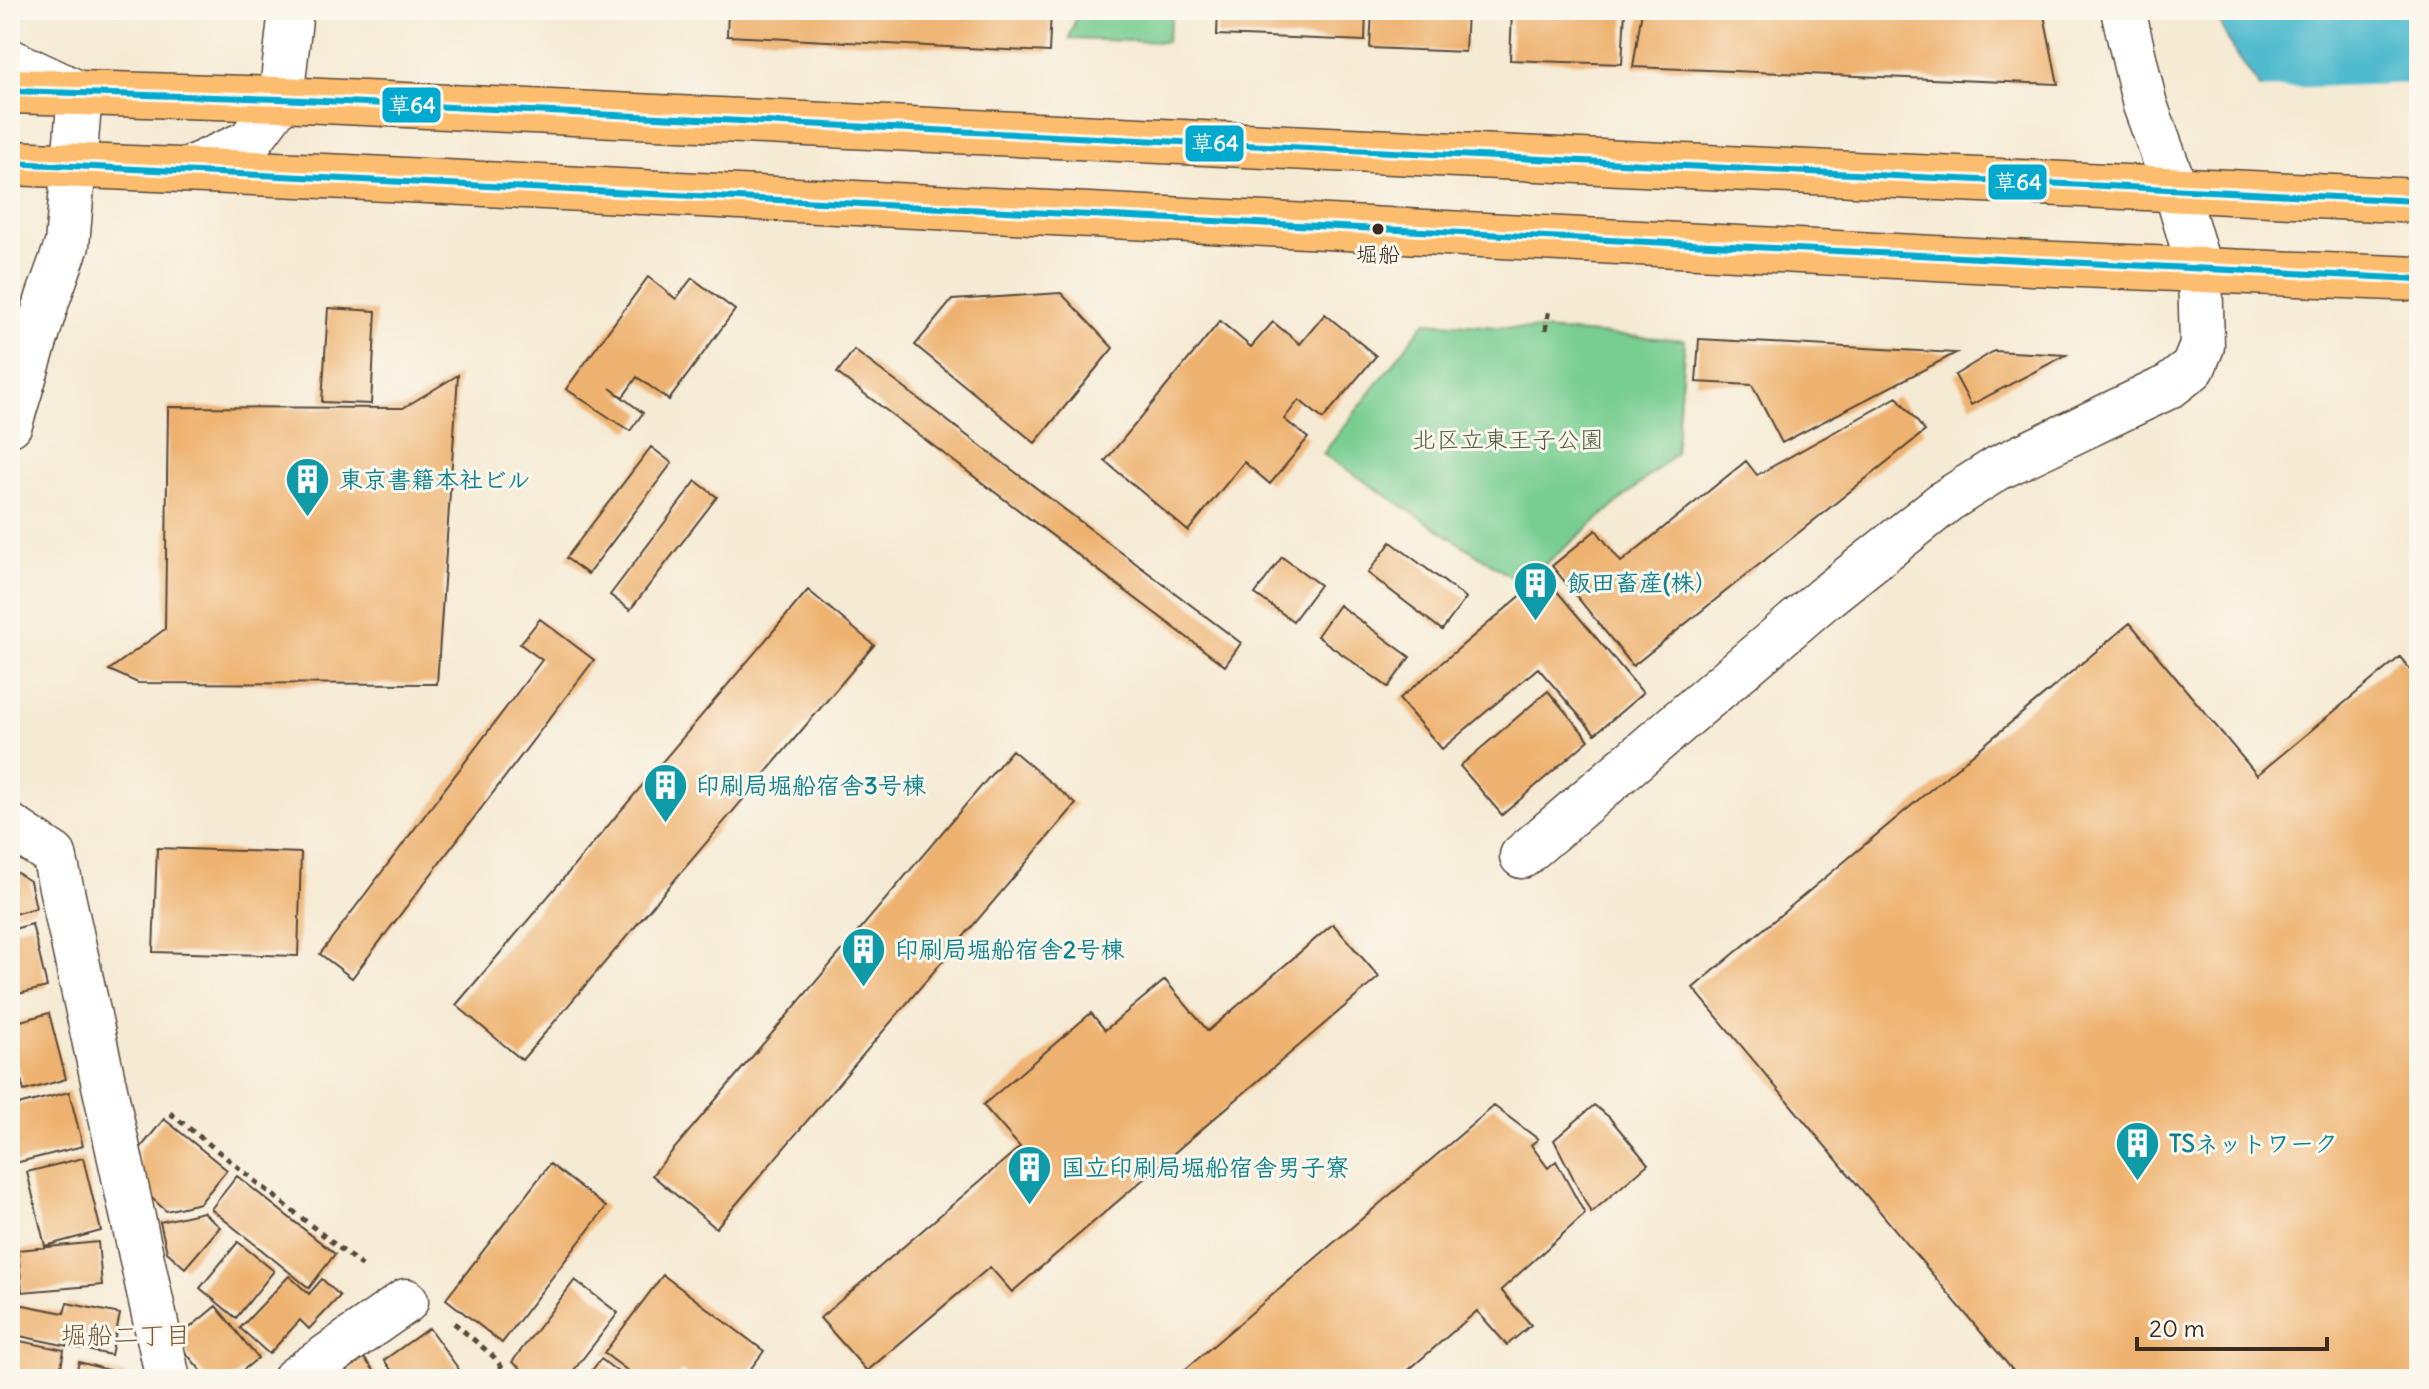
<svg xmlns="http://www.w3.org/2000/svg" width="2429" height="1389" font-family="Delius,'Klee One',sans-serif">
<rect width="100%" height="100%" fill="#fbf7ec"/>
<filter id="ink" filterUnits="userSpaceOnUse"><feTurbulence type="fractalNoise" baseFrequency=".0125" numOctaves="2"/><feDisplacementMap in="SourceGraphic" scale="16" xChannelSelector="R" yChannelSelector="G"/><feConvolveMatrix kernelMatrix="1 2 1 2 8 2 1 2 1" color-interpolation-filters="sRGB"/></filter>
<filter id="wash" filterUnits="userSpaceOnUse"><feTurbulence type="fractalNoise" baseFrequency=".006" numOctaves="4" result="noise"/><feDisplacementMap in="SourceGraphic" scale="32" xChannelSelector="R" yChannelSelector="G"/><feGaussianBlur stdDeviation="1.8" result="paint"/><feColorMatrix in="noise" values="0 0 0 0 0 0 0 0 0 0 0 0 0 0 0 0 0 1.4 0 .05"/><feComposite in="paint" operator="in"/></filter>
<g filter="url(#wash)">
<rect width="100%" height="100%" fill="#f5ead3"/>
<!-- green -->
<path fill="#78cd91" stroke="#5a7c58" stroke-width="2" d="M1078 10H1174L1166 42 1069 39Z
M1425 322 1685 340 1675 454 1522 584 1323 454Z"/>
<!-- water -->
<path fill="#51bbce" stroke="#467276" stroke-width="2" d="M2213 10H2419V313L2233 49Z"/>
<!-- pier -->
<path fill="#f5ead3" d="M2419 83V317L2256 89Z"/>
<g id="blocks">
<!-- building -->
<path fill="#eeb270" d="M146 10H244L243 16 146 13Z
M728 10H1051L1049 52 727 36Z
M1218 10H1366L1365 41 1217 35Z
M1372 10H1467L1465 52 1370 48Z
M1577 10H1625L1622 64 1510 60 1512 11 1577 14Z
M1642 10H2043L2058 84 1633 67Z
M648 277 676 299 692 278 735 310 669 400 637 377 623 397 610 388 643 413 630 431 566 389Z
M1061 293 1113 348 1035 443 915 345 952 300Z
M328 308 376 311 371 404 322 402Z
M1325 314 1376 356 1323 419 1299 400 1284 419 1308 438 1270 484 1244 462 1188 531 1105 461 1220 321 1251 347 1273 322 1300 344Z
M1699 339 1956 353 1782 443 1752 385 1696 382Z
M854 350 1241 643 1225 666 837 373Z
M1994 351 2066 355 1971 405 1955 375Z
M458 375 437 684 138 683 109 670 165 629 168 407 403 408Z
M1897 397 1925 431 1633 666 1552 566 1596 530 1621 562 1746 461 1757 475Z
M651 447 672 463 588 574 566 558Z
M696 481 717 497 630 610 610 595Z
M1391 542 1466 598 1442 630 1368 573Z
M1282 557 1320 585 1293 621 1255 594Z
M1544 576 1643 693 1595 734 1538 668 1442 749 1399 699Z
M808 590 874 645 522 1060 456 1005Z
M1339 605 1410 657 1388 687 1317 636Z
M540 619 594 660 352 978 320 954 542 660 520 644Z
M2130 623 2257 775 2400 657 2419 680V1379H2020L1693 988Z
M1548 691 1589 740 1502 815 1460 766Z
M1012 750 1076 804 716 1228 652 1175Z
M157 848 301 853 298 956 153 952Z
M10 868 30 881 36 908 10 915Z
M32 924 47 987 10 996V930Z
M1333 924 1379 977 1012 1292 990 1267 867 1371 820 1318 1020 1147 983 1105 1091 1013 1105 1030 1165 980 1208 1031Z
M49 1013 66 1079 24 1091 10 1038V1024Z
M69 1092 83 1146 15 1163 10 1144V1107Z
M1594 1105 1609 1117 1648 1164 1591 1213 1554 1140Z
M1494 1106 1538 1139 1531 1145 1548 1168 1556 1161 1585 1214 1501 1290 1531 1325 1507 1345 1477 1311 1398 1379H1174Z
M164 1119 227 1170 200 1203 166 1211 143 1190 138 1151Z
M83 1158 101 1231 45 1246 27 1172Z
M550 1164 606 1207 502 1343 446 1299Z
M237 1176 335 1254 309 1288 211 1209Z
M203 1212 220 1227 185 1268 167 1252 160 1222Z
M98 1242 102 1285 22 1292 18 1250Z
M238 1242 274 1271 236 1318 200 1288Z
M663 1275 764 1351 743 1379H692L681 1371 674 1379H639L604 1353Z
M289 1276 309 1294 322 1279 340 1296 309 1329 300 1320 269 1354 240 1328Z
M575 1280 618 1313 567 1379H535L512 1362Z
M13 1303 64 1313 67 1303 120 1314 111 1355 10 1334Z
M216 1306 258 1358 232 1379H208L175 1340Z
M429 1328 463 1375 458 1379H398L384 1360Z
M10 1339 64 1350 59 1379H10Z
M363 1357 381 1379H337Z
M601 1359 627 1379H585Z
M79 1362 138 1378V1379H74Z"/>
</g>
</g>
<g filter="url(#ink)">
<use href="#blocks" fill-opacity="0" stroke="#574739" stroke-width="2"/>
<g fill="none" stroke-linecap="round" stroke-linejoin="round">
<defs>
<path id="minor" d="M10 61 80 94 67 245 48 298 10 424
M187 170 249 142 281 99 291 10
M10 826 54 855 168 1379
M1522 856 1823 599 1946 501 1998 468 2170 386 2193 368 2202 346 2200 271 2176 190 2145 105 2123 10
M295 1379 406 1301"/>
<path id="major" d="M10 91 281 99 2419 201
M10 163 347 177 2032 263 2419 279"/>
</defs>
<!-- minor casing -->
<use href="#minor" stroke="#574739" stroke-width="47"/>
<!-- major casing -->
<use href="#major" stroke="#574739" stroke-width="47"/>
<!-- path -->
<path stroke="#574739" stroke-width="5" stroke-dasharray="6 6" stroke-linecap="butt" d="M1546 330 1549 307
M170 1113 362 1266
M454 1323 493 1356 511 1379"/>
<!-- minor -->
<use href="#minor" stroke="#fff" stroke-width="44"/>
<!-- major -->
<use href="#major" stroke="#fcbd6e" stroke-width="44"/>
<defs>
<path id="bus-1" d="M10 91 281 99 2419 201
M10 163C813 196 1616 246 2419 279"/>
</defs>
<!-- bus-1 casing -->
<use href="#bus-1" stroke="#fbf7ec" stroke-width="12"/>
<!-- bus-1 -->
<use href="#bus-1" stroke="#00a9ce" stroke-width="6"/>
</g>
</g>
<!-- icons -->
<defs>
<symbol id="building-pin" viewBox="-11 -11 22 30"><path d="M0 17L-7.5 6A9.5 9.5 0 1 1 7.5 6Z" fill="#0f9aa8" stroke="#fbf7ec"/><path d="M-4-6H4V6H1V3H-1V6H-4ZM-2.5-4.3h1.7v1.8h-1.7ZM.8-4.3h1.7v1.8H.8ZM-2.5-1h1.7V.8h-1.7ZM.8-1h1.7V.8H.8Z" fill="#fff"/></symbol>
</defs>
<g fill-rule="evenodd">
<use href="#building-pin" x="282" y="454" width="51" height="69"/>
<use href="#building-pin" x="1510" y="558" width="51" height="69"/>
<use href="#building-pin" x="640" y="760" width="51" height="69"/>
<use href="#building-pin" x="838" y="924" width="51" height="69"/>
<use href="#building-pin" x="2112" y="1118" width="51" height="69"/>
<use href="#building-pin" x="1004" y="1142" width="51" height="69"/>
</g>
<!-- markers -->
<circle fill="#3b2a1e" stroke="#fbf7ec" stroke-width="3" cx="1378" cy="229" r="7"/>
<g text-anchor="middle" stroke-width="6" stroke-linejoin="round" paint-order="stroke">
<!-- bus labels -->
<g font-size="22" fill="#3b2a1e" stroke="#fbf7ec">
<text x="1378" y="262">堀船</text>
</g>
<!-- park labels -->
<g font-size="24" fill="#4d5b40" stroke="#fbf7ec">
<text x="1508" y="448">北区立東王子公園</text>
</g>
<!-- culture labels -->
<g font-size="24" font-weight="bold" fill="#0d838f" stroke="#fbf7ec" text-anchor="start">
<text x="339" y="488">東京書籍本社ビル</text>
<text x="1567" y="591">飯田畜産(株）</text>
<text x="696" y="794">印刷局堀船宿舎3号棟</text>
<text x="895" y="958">印刷局堀船宿舎2号棟</text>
<text x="2169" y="1152">TSネットワーク</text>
<text x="1061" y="1176">国立印刷局堀船宿舎男子寮</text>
</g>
<!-- neighbourhood labels -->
<g font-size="26" fill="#7a5a3b" stroke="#fbf7ec">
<text x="126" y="1344">堀船二丁目</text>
</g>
</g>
<g stroke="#fbf7ec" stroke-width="3">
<rect x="381" y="86" width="61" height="38" rx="8" fill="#00a9ce"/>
<rect x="1184" y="124" width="61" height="39" rx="8" fill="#00a9ce"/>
<rect x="1987" y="163" width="61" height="38" rx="8" fill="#00a9ce"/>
</g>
<g font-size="22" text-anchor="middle" font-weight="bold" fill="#fff">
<text x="412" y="113">草64</text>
<text x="1215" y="151">草64</text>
<text x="2018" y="190">草64</text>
</g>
<!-- margin -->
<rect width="2429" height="1389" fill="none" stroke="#fbf7ec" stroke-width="40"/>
<!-- scale -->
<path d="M2137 1337v12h190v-12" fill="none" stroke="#3b2a1e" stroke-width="4"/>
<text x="2149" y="1337" font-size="24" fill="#3b2a1e" stroke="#fbf7ec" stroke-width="6" paint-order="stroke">20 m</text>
</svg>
